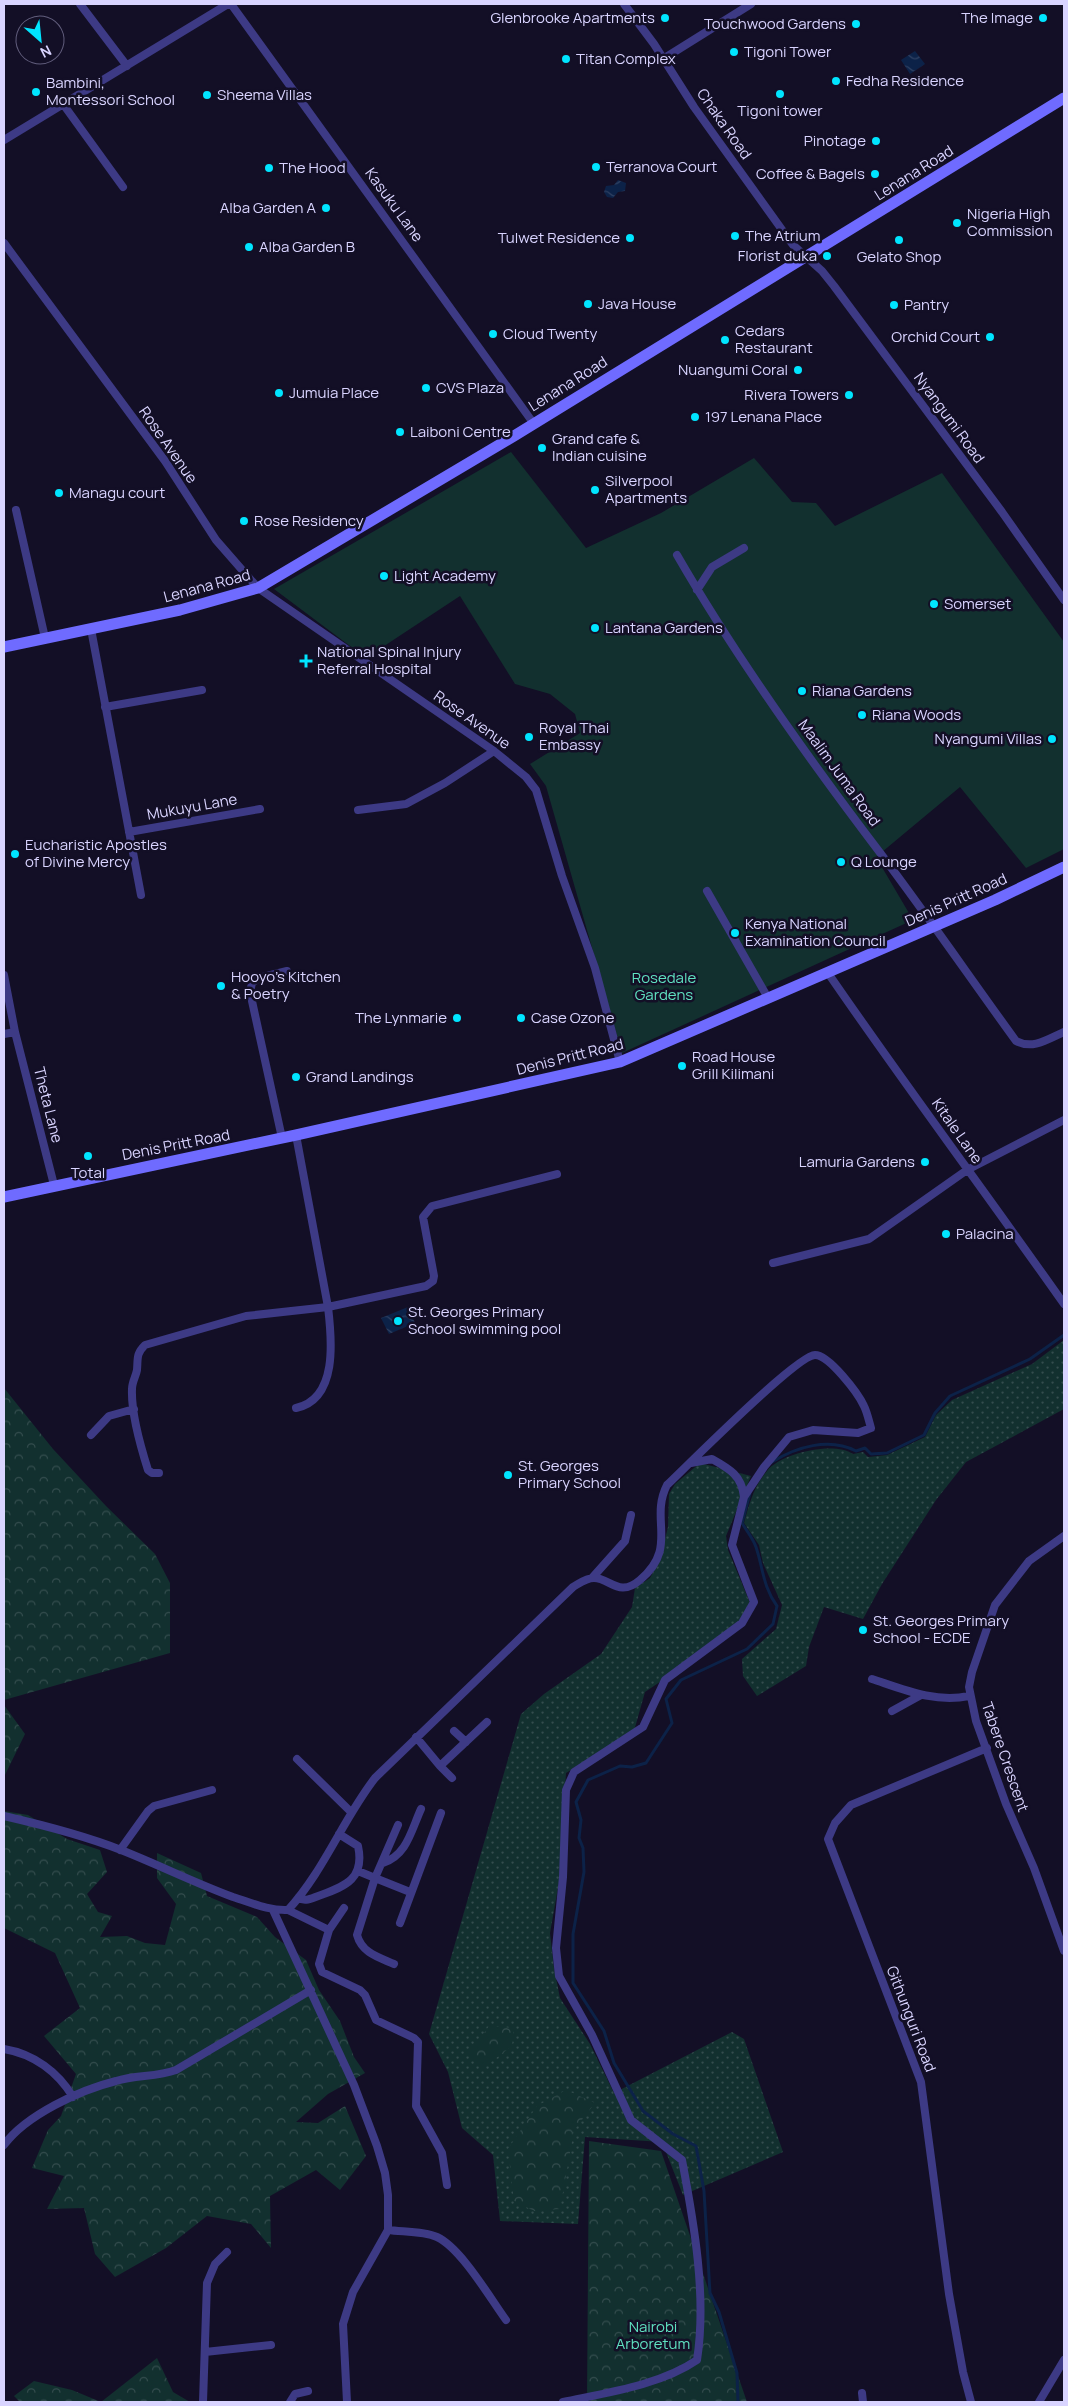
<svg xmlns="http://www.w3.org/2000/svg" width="1068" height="2406" font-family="Manrope,sans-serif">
<defs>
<pattern id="grass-dots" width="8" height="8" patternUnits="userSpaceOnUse" patternTransform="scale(1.25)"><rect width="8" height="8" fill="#12302f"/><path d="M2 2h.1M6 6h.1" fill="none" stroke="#344d4e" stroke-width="1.8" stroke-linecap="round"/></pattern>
<pattern id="forest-crowns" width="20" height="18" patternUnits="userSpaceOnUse" patternTransform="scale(1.25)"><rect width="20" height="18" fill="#12302f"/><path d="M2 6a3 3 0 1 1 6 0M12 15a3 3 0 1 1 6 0" fill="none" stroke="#344d4e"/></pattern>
<pattern id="water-waves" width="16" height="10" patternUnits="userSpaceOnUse" patternTransform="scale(1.25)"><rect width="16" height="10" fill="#0c2248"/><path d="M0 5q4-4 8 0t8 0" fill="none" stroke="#2f4163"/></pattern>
</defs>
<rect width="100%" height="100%" fill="#130f26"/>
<!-- grass -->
<path fill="url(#grass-dots)" d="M1064 1340V1409L966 1462 936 1500 882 1584 863 1619 824 1607 809 1647 806 1666 757 1696 743 1676 742 1659 776 1629 782 1605 763 1563 759 1545 744 1523C749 1504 754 1486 767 1471 781 1453 834 1441 853 1454L863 1452 868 1457 887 1455 925 1437 936 1415 952 1400 1032 1364Z
M700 1463 751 1476 726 1536 728 1550 750 1603 747 1615 694 1659 645 1692 634 1731 566 1773 559 1882 550 1933 554 1968 560 1998 590 2044 614 2093 732 2032 744 2039 783 2152 683 2195 662 2142 585 2137 578 2224 500 2221 493 2155 462 2128 448 2072 429 2034 521 1714 544 1694 601 1654 632 1607 635 1588 650 1578 660 1559 668 1527 669 1494 675 1484Z"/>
<!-- forest -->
<path fill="url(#forest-crowns)" d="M4 1388 53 1449 106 1506 155 1554 170 1583V1653L4 1700Z
M4 1705 25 1734 4 1777Z
M4 1811 28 1815 67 1839 100 1850 107 1872 87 1894 98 1912 112 1916 100 1937 127 1936 145 1943 165 1945 176 1904 157 1878V1853L201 1873 207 1896 257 1917 275 1937 306 1960 319 1990 340 2021 354 2057 365 2073 328 2094 296 2122 318 2123 345 2106 366 2156 340 2190 316 2170 270 2196 271 2248 251 2224 207 2216 166 2248 115 2277 95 2254 84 2208 47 2209 64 2176 32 2168 48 2130 61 2116 76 2074 44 2036 80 2008 55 1953 4 1928Z
M489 2026 514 2028 512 2046 483 2068 469 2054Z
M566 2090 595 2103 574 2130 560 2209 534 2211 514 2201 508 2149 537 2106Z
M589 2141 661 2151 747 2402H587Z
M157 2358 173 2392 190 2402H20L14 2396 34 2381 72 2390 101 2402Z"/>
<!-- garden -->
<path fill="#12302f" d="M511 452 586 548 661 513 754 458 792 502 816 503 835 526 942 473 1064 642V849L1026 868 960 787 876 857 913 920 622 1053 546 786 530 764 580 733 575 714 550 694 515 684 460 596 366 658 274 589Z"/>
<!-- water -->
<path fill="url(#water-waves)" d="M915 51 925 64 910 74 901 60Z
M618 180 626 183 625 191 618 192 613 198 607 197 604 192 606 186 614 185Z
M408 1307 415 1323 389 1334 381 1318Z"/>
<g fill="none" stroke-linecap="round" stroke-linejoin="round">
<!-- stream -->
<path stroke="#0c2248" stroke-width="3" d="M772 1462C796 1447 829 1437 856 1451L865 1448 871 1454 887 1453 924 1435 935 1413 950 1396 1030 1359 1064 1335
M738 2402 737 2373 719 2312 710 2293 704 2191 696 2146 673 2134 643 2111 614 2063 604 2031 573 1983V1934L584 1872 583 1848 579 1838 581 1820 576 1802 588 1780 620 1766 632 1767 646 1763 672 1723 666 1699 681 1680 747 1649 773 1624 777 1606C763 1587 763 1568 756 1547 753 1538 746 1530 742 1523L750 1493"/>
<!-- street -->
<path stroke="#3d3a85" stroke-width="8" d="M80 4 127 66
M231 4 534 424
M624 4 654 44 694 107 793 245 822 271 834 286 1002 512 1064 600
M663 59 751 4
M63 104 123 187
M4 140 228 4
M4 243 165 461 216 540 258 588 494 751 526 777 536 790 562 876 595 968 620 1062
M16 510 45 638
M677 555C737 659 808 758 881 854 927 915 971 979 1016 1041 1033 1050 1048 1039 1064 1032
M697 590 712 567 744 548
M91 629 141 895
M105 707 202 690
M358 810 406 804 445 783 494 751
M129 832 260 809
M707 891 768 998
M828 973C905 1085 986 1193 1064 1304
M4 975 15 1032 4 1034
M15 1032 54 1185
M296 1135 328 1307 426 1286 433 1281 434 1276 423 1217 432 1206 557 1174
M282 1138 250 992 252 983 259 978 287 971
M773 1263 869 1239 967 1170 1064 1120
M91 1435 109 1416 134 1409
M691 1463 712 1459C730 1469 742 1476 744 1497
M159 1473H152L148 1470C141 1448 131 1412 132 1389 132 1382 136 1376 137 1370 138 1358 136 1354 145 1345L246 1316 328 1307C332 1340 338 1399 296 1408
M1064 1536 1029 1561 995 1605 972 1672 969 1687 976 1721 1006 1804 1034 1868 1064 1951
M592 1578 625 1541 631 1515
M872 1679C905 1690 935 1703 969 1696
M892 1711 921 1695
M454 1731 466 1742
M416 1737 440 1766
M297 1759 351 1812
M452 1778 440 1766 487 1722
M4 1816C43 1825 83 1835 121 1850 159 1865 195 1883 233 1897 252 1903 269 1911 288 1910 324 1871 343 1819 375 1778L573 1587C580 1583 586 1578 594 1578 610 1578 619 1598 640 1580 679 1547 649 1520 667 1485 687 1466 797 1355 815 1355 829 1355 858 1393 864 1406 867 1412 869 1421 871 1428L858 1433 813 1430 789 1437 764 1467 744 1497 732 1545 754 1602 742 1623 665 1680 643 1727 574 1772 566 1790 563 1877 556 1948 559 1976 592 2035 631 2120 682 2160C694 2223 707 2297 697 2360 661 2385 605 2393 563 2402
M398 1825 375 1878 410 1892
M120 1850 148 1811 154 1806 212 1790
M383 1863C407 1855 411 1831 421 1809
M358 1871 375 1878 357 1935C362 1953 378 1957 394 1964
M298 1898C306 1902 313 1898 321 1895 346 1886 365 1878 358 1846L339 1834
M273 1910 354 2085 377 2146 385 2173 388 2195V2230C404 2232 423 2231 437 2237 461 2248 490 2298 506 2320
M288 1910 329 1930 319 1964 322 1972 360 1990 365 1995 376 2020 414 2038 418 2042 416 2106 442 2153 447 2185
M400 1923 441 1813
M329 1930 344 1908
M4 2049C34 2054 58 2072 73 2097
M4 2145C26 2115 80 2090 116 2081 136 2075 157 2077 176 2070L311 1990
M205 2352 271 2345
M862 2393 863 2402
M203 2402 207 2283 215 2264 227 2252
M290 2402 295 2394 308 2391
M347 2402 343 2324 353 2292 388 2230
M971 2402 963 2372 949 2294 921 2082 828 1839 835 1823 851 1805 987 1748
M1039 2402 1064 2360"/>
<!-- secondary -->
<path stroke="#6f6bff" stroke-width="11" d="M4 647 180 610 258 588 514 436 1064 98
M4 1197 296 1135 620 1062 995 900 1064 867"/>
</g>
<!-- markers -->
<g fill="#00e5ff" stroke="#130f26" stroke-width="2">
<circle cx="665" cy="18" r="5"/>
<circle cx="1043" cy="18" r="5"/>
<circle cx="856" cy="24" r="5"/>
<circle cx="734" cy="52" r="5"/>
<circle cx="566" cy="59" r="5"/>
<circle cx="836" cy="81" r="5"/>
<circle cx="36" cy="92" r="5"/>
<circle cx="780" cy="94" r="5"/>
<circle cx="207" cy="95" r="5"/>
<circle cx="876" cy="141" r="5"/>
<circle cx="596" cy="167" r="5"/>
<circle cx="269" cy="168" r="5"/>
<circle cx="875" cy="174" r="5"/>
<circle cx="326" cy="208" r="5"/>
<circle cx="957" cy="223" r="5"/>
<circle cx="735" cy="236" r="5"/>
<circle cx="630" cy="238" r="5"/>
<circle cx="899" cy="240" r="5"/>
<circle cx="249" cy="247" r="5"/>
<circle cx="827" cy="256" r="5"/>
<circle cx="588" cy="304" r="5"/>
<circle cx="894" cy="305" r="5"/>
<circle cx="493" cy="334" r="5"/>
<circle cx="990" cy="337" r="5"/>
<circle cx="725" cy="340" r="5"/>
<circle cx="798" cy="370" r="5"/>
<circle cx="426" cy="388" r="5"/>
<circle cx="279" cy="393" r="5"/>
<circle cx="849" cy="395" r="5"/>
<circle cx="695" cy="417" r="5"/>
<circle cx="400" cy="432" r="5"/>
<circle cx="542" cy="448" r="5"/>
<circle cx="595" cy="490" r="5"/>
<circle cx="59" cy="493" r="5"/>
<circle cx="244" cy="521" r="5"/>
<circle cx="384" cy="576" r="5"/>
<circle cx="934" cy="604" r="5"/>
<circle cx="595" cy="628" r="5"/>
<path d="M303.5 653.5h5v5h5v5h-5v5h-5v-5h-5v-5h5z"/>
<circle cx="802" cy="691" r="5"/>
<circle cx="862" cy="715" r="5"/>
<circle cx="529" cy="737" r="5"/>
<circle cx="1052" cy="739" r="5"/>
<circle cx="15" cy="854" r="5"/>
<circle cx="841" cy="862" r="5"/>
<circle cx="735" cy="933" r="5"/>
<circle cx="221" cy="986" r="5"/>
<circle cx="457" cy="1018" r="5"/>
<circle cx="521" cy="1018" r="5"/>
<circle cx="682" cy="1066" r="5"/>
<circle cx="296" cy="1077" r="5"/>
<circle cx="88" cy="1156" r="5"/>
<circle cx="925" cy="1162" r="5"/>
<circle cx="946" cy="1234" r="5"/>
<circle cx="398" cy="1321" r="5"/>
<circle cx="508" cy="1475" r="5"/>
<circle cx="863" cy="1630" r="5"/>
</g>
<g text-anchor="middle" stroke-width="5" stroke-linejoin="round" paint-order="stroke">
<!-- poi labels -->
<g font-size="15" fill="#d9d4ff" stroke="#130f26" text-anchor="start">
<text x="655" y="23" text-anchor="end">Glenbrooke Apartments</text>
<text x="1033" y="23" text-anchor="end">The Image</text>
<text x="846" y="29" text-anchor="end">Touchwood Gardens</text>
<text x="744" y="57">Tigoni Tower</text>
<text x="576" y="64">Titan Complex</text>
<text x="846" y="86">Fedha Residence</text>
<text x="46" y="88">Bambini,<tspan x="46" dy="17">Montessori School</tspan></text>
<text x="217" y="100">Sheema Villas</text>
<text x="780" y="116" text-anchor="middle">Tigoni tower</text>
<text x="866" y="146" text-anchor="end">Pinotage</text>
<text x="606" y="172">Terranova Court</text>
<text x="279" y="173">The Hood</text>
<text x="865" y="179" text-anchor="end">Coffee &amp; Bagels</text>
<text x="316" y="213" text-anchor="end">Alba Garden A</text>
<text x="967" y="219">Nigeria High<tspan x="967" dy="17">Commission</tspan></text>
<text x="745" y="241">The Atrium</text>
<text x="620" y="243" text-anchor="end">Tulwet Residence</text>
<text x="259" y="252">Alba Garden B</text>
<text x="817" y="261" text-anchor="end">Florist duka</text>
<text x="899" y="262" text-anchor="middle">Gelato Shop</text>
<text x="598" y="309">Java House</text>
<text x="904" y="310">Pantry</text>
<text x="735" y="336">Cedars<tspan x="735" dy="17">Restaurant</tspan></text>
<text x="503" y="339">Cloud Twenty</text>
<text x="980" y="342" text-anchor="end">Orchid Court</text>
<text x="788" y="375" text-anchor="end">Nuangumi Coral</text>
<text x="436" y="393">CVS Plaza</text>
<text x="289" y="398">Jumuia Place</text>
<text x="839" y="400" text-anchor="end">Rivera Towers</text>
<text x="705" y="422">197 Lenana Place</text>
<text x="410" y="437">Laiboni Centre</text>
<text x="552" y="444">Grand cafe &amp;<tspan x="552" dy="17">Indian cuisine</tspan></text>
<text x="605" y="486">Silverpool<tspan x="605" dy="17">Apartments</tspan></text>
<text x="69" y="498">Managu court</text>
<text x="254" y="526">Rose Residency</text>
<text x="394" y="581">Light Academy</text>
<text x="944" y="609">Somerset</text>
<text x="605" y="633">Lantana Gardens</text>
<text x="317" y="657">National Spinal Injury<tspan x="317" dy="17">Referral Hospital</tspan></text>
<text x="812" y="696">Riana Gardens</text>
<text x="872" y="720">Riana Woods</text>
<text x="539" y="733">Royal Thai<tspan x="539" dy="17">Embassy</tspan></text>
<text x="1042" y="744" text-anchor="end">Nyangumi Villas</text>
<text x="25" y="850">Eucharistic Apostles<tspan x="25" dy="17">of Divine Mercy</tspan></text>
<text x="851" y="867">Q Lounge</text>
<text x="745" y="929">Kenya National<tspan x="745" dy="17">Examination Council</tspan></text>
<text x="231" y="982">Hooyo's Kitchen<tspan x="231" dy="17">&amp; Poetry</tspan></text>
<text x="447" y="1023" text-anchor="end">The Lynmarie</text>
<text x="531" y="1023">Case Ozone</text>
<text x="692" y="1062">Road House<tspan x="692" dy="17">Grill Kilimani</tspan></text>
<text x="306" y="1082">Grand Landings</text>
<text x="915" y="1167" text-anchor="end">Lamuria Gardens</text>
<text x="88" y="1178" text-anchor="middle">Total</text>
<text x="956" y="1239">Palacina</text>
<text x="408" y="1317">St. Georges Primary<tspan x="408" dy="17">School swimming pool</tspan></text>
<text x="518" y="1471">St. Georges<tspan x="518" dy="17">Primary School</tspan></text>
<text x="873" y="1626">St. Georges Primary<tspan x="873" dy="17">School - ECDE</tspan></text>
</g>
<!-- street labels -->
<g font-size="15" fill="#d9d4ff" stroke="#130f26">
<text transform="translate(724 124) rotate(55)" y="5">Chaka Road</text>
<text transform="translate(914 173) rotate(-32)" y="5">Lenana Road</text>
<text transform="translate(394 205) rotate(54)" y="5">Kasuku Lane</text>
<text transform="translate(568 384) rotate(-32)" y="5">Lenana Road</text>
<text transform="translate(949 418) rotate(54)" y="5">Nyangumi Road</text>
<text transform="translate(168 445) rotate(55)" y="5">Rose Avenue</text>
<text transform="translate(207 586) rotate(-15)" y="5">Lenana Road</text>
<text transform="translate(472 720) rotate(35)" y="5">Rose Avenue</text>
<text transform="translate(839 773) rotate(54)" y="5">Maalim Juma Road</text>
<text transform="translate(192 807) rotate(-10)" y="5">Mukuyu Lane</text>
<text transform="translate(956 900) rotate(-24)" y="5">Denis Pritt Road</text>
<text transform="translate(570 1057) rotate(-14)" y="5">Denis Pritt Road</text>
<text transform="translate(48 1105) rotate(76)" y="5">Theta Lane</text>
<text transform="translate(957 1131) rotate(55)" y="5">Kitale Lane</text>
<text transform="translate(176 1145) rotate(-11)" y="5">Denis Pritt Road</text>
<text transform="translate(1005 1757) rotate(71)" y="5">Tabere Crescent</text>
<text transform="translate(911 2019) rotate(69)" y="5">Githunguri Road</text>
</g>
<!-- park labels -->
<g font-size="15" fill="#5fe0c0" stroke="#130f26">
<text x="664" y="983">Rosedale<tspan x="664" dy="17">Gardens</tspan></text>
<text x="653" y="2332">Nairobi<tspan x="653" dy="17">Arboretum</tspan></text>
</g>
</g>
<!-- border -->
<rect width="1068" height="2406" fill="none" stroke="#d9d4ff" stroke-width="10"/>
<!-- north arrow -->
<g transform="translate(40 40) rotate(153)"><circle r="24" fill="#130f26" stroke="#625e7d"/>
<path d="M0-4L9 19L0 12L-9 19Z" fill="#00e5ff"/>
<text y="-8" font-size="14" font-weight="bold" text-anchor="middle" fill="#d9d4ff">N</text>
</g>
</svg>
